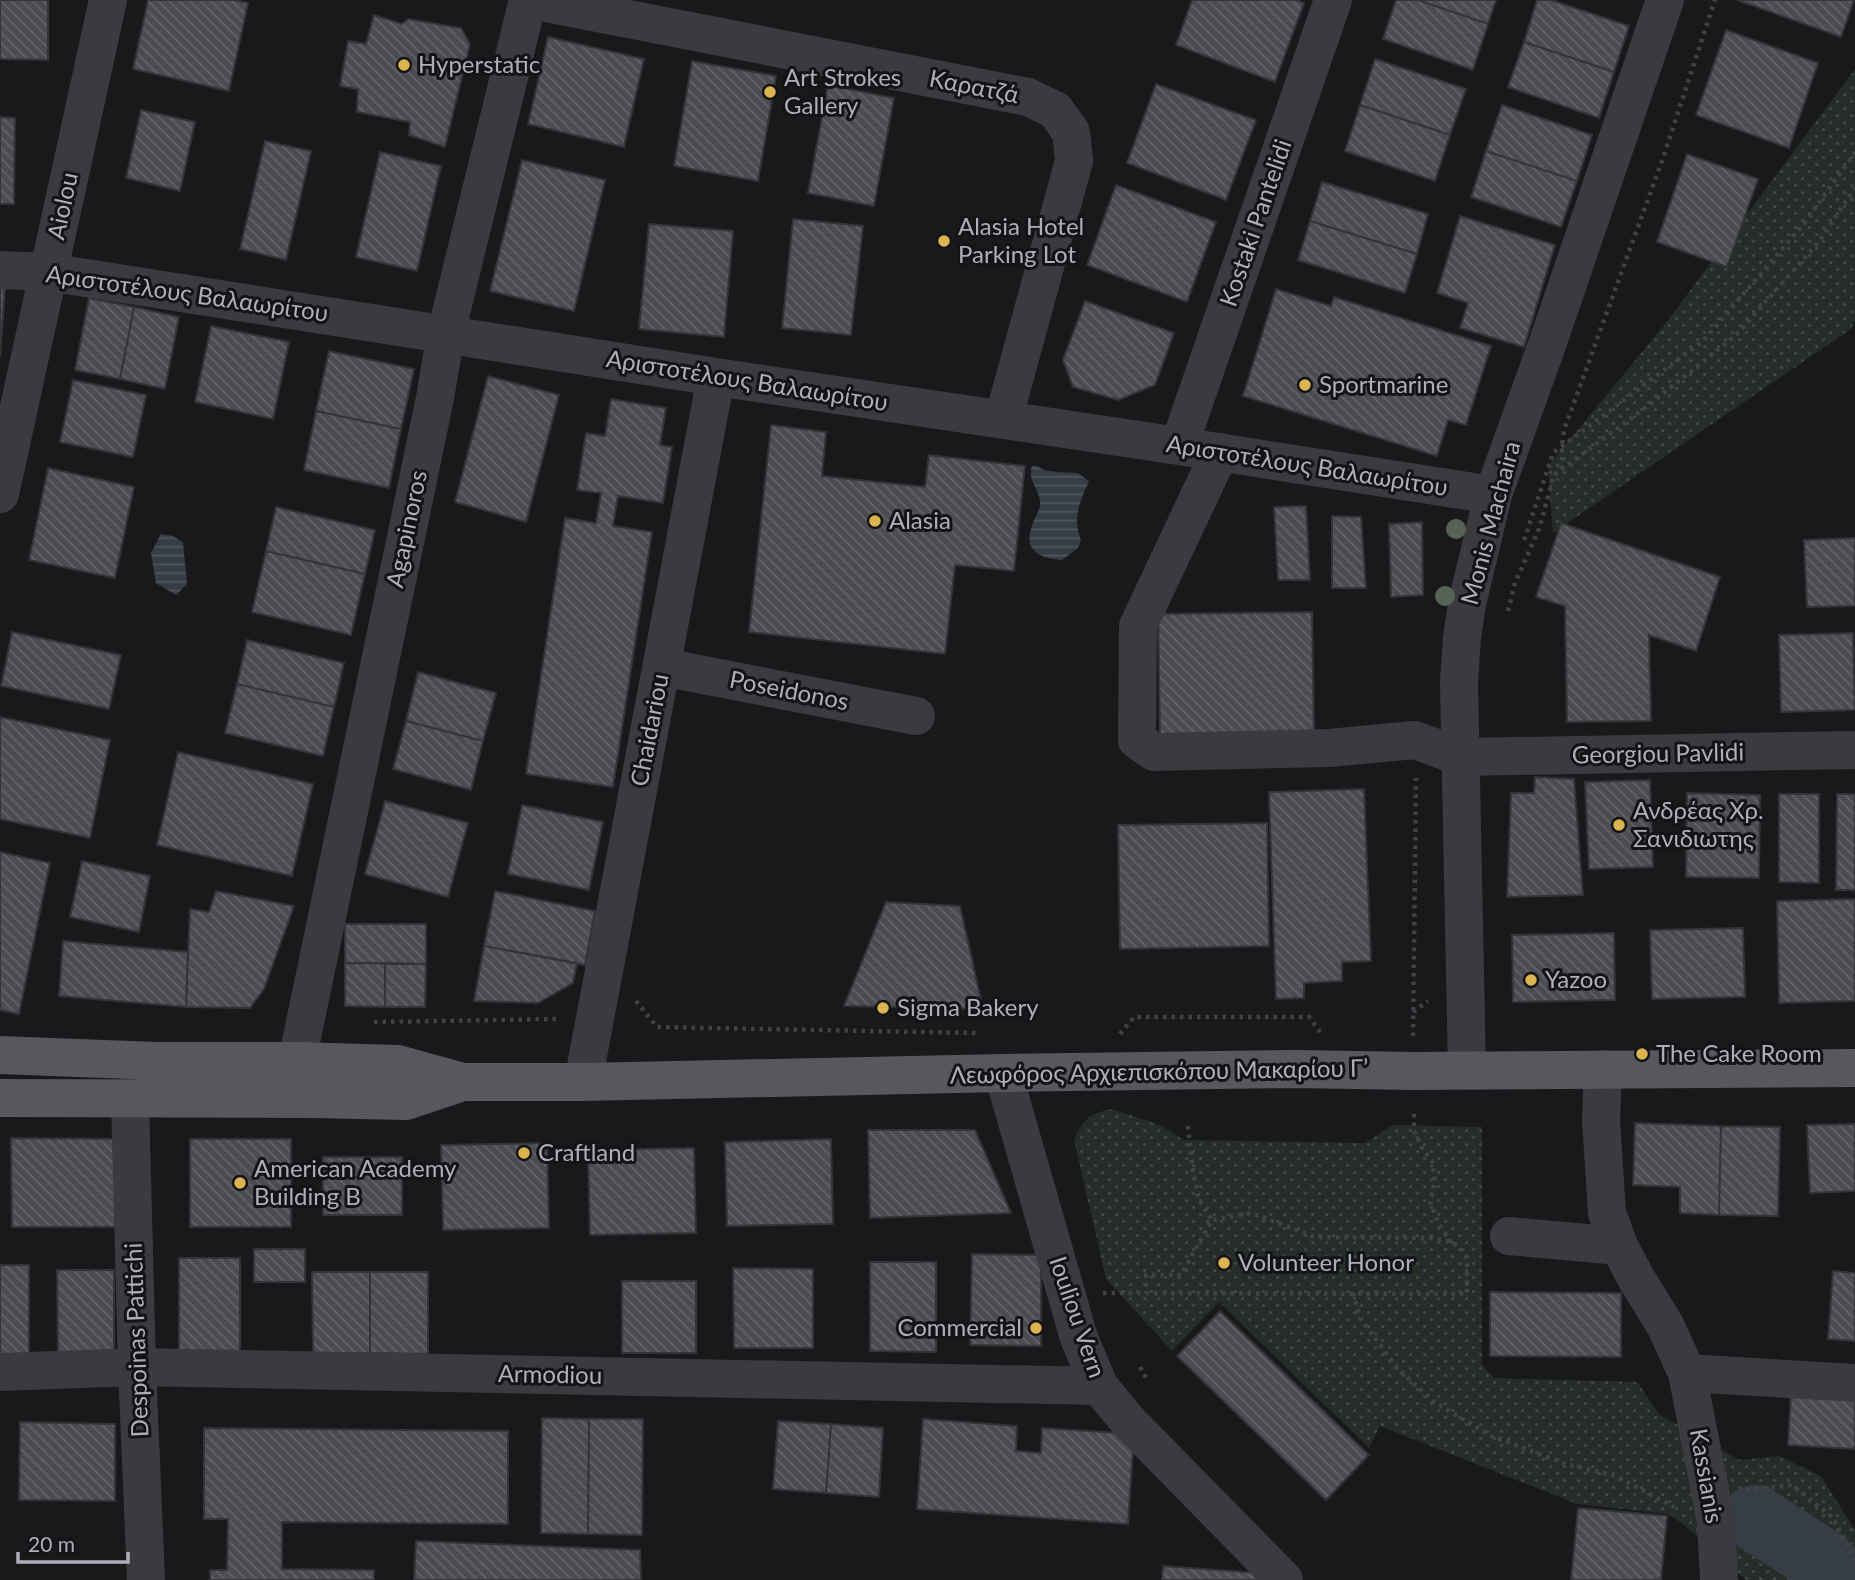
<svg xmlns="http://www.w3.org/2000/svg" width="1855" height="1580" font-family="Lato,sans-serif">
<defs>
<pattern id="park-dots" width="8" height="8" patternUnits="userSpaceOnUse" patternTransform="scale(1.75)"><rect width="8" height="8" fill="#262c27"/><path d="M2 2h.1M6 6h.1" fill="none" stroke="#434844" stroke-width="1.8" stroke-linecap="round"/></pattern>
<pattern id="water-rules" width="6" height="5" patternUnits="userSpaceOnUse" patternTransform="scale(1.75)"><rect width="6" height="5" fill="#363d44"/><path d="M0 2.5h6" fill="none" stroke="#50565d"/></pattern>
<pattern id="building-back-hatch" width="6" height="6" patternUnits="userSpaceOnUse" patternTransform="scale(1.75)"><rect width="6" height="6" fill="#4b4c50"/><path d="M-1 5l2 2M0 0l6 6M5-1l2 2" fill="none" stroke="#626367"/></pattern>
</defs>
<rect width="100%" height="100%" fill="#19191b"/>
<!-- park -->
<path fill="url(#park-dots)" d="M1855 69V320L1851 329 1553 533 1548 466 1666 323Z
M1112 1109 1160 1125 1184 1140 1365 1143 1393 1125 1482 1127V1364L1494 1378 1637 1382 1660 1415 1740 1460 1779 1456 1821 1476 1855 1530V1580H1746L1685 1526 1669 1514 1577 1504 1380 1426 1369 1448 1219 1302 1172 1351 1106 1279 1074 1140C1084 1118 1089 1114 1112 1109Z"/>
<!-- water -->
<path fill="url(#water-rules)" d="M1032 466H1037L1044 470 1057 472 1078 473 1089 481C1080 501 1072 518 1081 540L1078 548 1062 560C1038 558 1022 550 1033 523 1035 516 1041 510 1040 502 1039 488 1027 480 1032 466Z
M161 534 173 536 183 542 187 584 176 595 156 583 151 553Z"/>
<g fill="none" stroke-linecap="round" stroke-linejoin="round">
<!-- river -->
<path stroke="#363d44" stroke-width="66" d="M1755 1518 1823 1562 1840 1580"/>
</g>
<!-- building -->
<path fill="url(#building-back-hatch)" stroke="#343337" stroke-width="2" d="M0 0H48V60L0 59Z
M148 0H234L248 3 229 91 133 69Z
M1192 0H1296L1304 3 1275 82 1176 45Z
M1396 0H1418L1488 24 1473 70 1383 39Z
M1418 0H1496L1488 24Z
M1537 0H1551L1629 26 1614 72 1524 42Z
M1737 0H1854L1841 37Z
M374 15 402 24 408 19 461 28 470 44 445 147 409 135 410 122 357 112 358 89 340 86 348 41 366 44Z
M1726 30 1818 63 1789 148 1696 115Z
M548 37 644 59 624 147 528 124Z
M1524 42 1614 72 1599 118 1508 87Z
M1375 59 1466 89 1450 135 1360 105Z
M692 61 776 76 758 181 674 166Z
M1156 84 1256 120 1226 200 1127 163Z
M828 85 894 98 874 206 808 193Z
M1360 105 1450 135 1435 181 1345 151Z
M1502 105 1592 135 1577 181 1486 151Z
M141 110 195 122 180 191 126 178Z
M0 117 15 118 14 204H0Z
M265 141 311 151 286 260 240 249Z
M1486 151 1577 181 1561 227 1471 197Z
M380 152 441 166 417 271 356 257Z
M1687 154 1758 179 1727 267 1657 242Z
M522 160 605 180 574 311 490 291Z
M1322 182 1428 214 1417 254 1310 221Z
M1116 185 1216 222 1187 302 1087 265Z
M1460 216 1555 245 1524 347 1460 328 1468 303 1437 293Z
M793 219 863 226 851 335 782 328Z
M1310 221 1417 254 1405 293 1298 260Z
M649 224 733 231 724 337 639 329Z
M0 288H5L0 357Z
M1276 289 1331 306 1334 297 1491 346 1466 425 1448 420 1437 456 1243 396Z
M89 298 134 307 120 379 75 370Z
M1085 301 1174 333 1155 385 1118 400 1073 387 1063 360Z
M134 307 179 317 165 389 120 379Z
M211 326 289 342 273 419 195 402Z
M329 351 414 369 401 429 316 411Z
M488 376 559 395 526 522 455 502Z
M73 380 146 395 133 457 60 442Z
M611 399 666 408 660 445 672 447 663 503 618 496 613 526 652 532 613 787 526 774 565 518 596 523 601 493 577 490 586 433 605 436Z
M316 411 401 429 389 488 304 470Z
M771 425 826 432 822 476 925 487 929 455 1025 466 1014 571 955 565 945 654 749 632Z
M48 468 134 487 115 578 29 560Z
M1306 506 1310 580H1278L1274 507Z
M276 507 375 530 365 574 266 551Z
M1332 516 1361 517 1366 588H1332Z
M1422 522 1423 595 1391 597 1389 524Z
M1561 523 1720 577 1696 651 1649 635 1651 721 1567 722 1565 606 1536 597Z
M1855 538V606L1807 607 1804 540Z
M266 551 365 574 351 635 252 612Z
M1312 612 1314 734 1160 736 1158 614Z
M12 632 121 655 109 709 1 686Z
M1853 633 1855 710 1781 712 1779 635Z
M247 640 344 663 334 707 237 684Z
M418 672 496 693 483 741 406 721Z
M237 684 334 707 323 756 225 733Z
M0 717 110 740 90 838 0 819Z
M406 721 483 741 471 790 393 769Z
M178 752 313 784 292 876 157 845Z
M1535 777 1574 779 1583 895 1507 897 1511 793H1534Z
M1650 780 1653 867 1589 869 1585 782Z
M1364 789 1371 961 1342 962V981L1304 983V998L1276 999 1269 792Z
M1687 793 1760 795 1759 878 1686 877Z
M1779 794H1819V883L1779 882Z
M1837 794H1855V890H1836Z
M385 801 468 823 448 897 365 874Z
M522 805 603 822 589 890 508 874Z
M1267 823 1269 946 1120 949 1118 825Z
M0 852 50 863 19 1014 0 1010Z
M82 861 150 876 139 932 70 917Z
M216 891 294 906 264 989 250 1008 186 1007 190 909 209 912Z
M495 891 595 911 585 965 484 946Z
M1855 899V1001L1779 1003 1777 901Z
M886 902 960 906 983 1009 844 1006Z
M345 924H426V964L345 963Z
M1743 928 1745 997 1652 999 1650 930Z
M1614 933 1615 1000 1513 1002 1512 935Z
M63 941 188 952 186 1007 59 996Z
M484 946 577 963 573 983 538 1003 474 1001Z
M345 963H385V1007L345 1006Z
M385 963 426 964 425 1007H385Z
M1635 1123 1721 1126 1719 1215 1680 1213V1187L1633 1185Z
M1855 1124V1191L1810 1193 1807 1125Z
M1721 1126 1780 1127 1778 1216 1719 1215Z
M868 1130H975L1011 1213 870 1218Z
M11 1138 115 1139V1227H12Z
M190 1139H291V1227H190Z
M190 1139H291V1227H190Z
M831 1139 833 1224 727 1226 725 1142Z
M547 1143 549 1228 443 1230 441 1145Z
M694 1148 696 1233 590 1235 588 1150Z
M323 1157H402V1215H323Z
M254 1249H305V1282H254Z
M972 1254 1041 1255V1346L970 1345Z
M179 1258H240V1355H179Z
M870 1262H936V1352L870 1351Z
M0 1265H29V1354H0Z
M733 1268 813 1269V1348H734Z
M57 1270H114V1355H58Z
M1833 1271 1855 1273V1341L1828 1339Z
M312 1272H370V1353H313Z
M370 1272H428V1354L370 1353Z
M622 1281H696V1353H622Z
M1490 1292 1621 1293V1357L1490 1356Z
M1220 1311 1369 1455 1326 1500 1177 1356Z
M1791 1394 1855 1398V1449L1788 1445Z
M542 1418 589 1419 588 1534 541 1533Z
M589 1419H643L642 1535 588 1534Z
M923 1419 1017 1426 1016 1451 1041 1453 1042 1428 1134 1434 1128 1524 917 1509Z
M778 1421 831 1424 826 1493 773 1489Z
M20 1422 115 1424V1501L19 1500Z
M831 1424 883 1428 879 1497 826 1493Z
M204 1428 508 1431V1524L282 1522V1569L374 1570V1580H210V1570H227L228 1519H204Z
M1578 1508 1667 1516 1661 1580H1571Z
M416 1541 640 1550 641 1580H414Z
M1163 1566 1273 1574 1272 1580H1162Z"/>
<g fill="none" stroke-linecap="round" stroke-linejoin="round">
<!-- path -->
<path stroke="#414246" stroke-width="4.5" stroke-dasharray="3.5 5" stroke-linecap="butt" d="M1562 469V447L1564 430 1662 161 1715 0
M1524 540 1553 453 1703 341 1807 220 1855 152
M1508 611 1515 583 1539 529 1554 475 1645 408 1735 336 1818 243 1855 188
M636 1001 657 1027 976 1033
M1413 1012 1428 1001
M374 1022 557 1019
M1120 1034 1134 1017H1309L1320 1032
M1413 1036 1416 778
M1414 1114V1131L1422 1148 1432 1161 1435 1182 1430 1202 1438 1222 1451 1242
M1188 1126 1192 1166 1199 1200 1212 1220
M1103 1293 1467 1294V1258L1460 1247 1451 1242 1432 1238 1315 1237 1251 1213 1212 1220 1181 1275H1146V1293
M1353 1293 1360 1318 1398 1369 1433 1401 1491 1436 1566 1464 1616 1476 1674 1507
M1140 1367 1148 1381
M1746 1490 1792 1485 1833 1518 1855 1560"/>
<!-- minor -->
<path stroke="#3b3b3f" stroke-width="38" d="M531 0 1028 97 1055 110 1071 132 1074 161 1003 420
M0 270 48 272 716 377 1179 446 1493 495
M1179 446 1333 0
M1220 452 1138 626 1137 740 1154 752 1329 748 1415 740 1461 757 1855 750
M0 494 108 0
M662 667 916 716
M297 1061 435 398 446 333 528 0
M1603 1069 1601 1120 1607 1213 1619 1246 1636 1278 1665 1325 1687 1373 1716 1522 1719 1580
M1467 1070 1459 682 1462 638 1467 604 1493 495 1548 342 1665 0
M1003 1073 1079 1338 1099 1386 1128 1421 1284 1580
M583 1082 716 377
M130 1100 137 1367 146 1580
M1509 1236 1619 1246
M0 1372 137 1367 1099 1386
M1687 1373 1855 1383"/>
<!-- major -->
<path stroke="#57585e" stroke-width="38" d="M0 1055 156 1061H297L398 1064 463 1082H583L1003 1073 1297 1069 1413 1071 1855 1068
M0 1098 312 1099 406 1101 463 1082"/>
</g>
<!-- trees -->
<g fill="#566458">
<circle cx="1456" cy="529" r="10"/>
<circle cx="1445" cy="596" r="10"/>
</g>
<!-- markers -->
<g fill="#dbb450" stroke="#141416" stroke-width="2.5">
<circle cx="404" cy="65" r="7"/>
<circle cx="770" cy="92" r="7"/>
<circle cx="944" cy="241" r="7"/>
<circle cx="1305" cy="385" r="7"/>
<circle cx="875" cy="521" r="7"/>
<circle cx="1619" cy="825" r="7"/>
<circle cx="1531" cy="980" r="7"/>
<circle cx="883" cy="1008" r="7"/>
<circle cx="1642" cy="1054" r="7"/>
<circle cx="524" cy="1153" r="7"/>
<circle cx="240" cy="1183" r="7"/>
<circle cx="1224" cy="1263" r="7"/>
<circle cx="1036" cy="1328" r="7"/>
</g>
<g text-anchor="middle" stroke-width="6" stroke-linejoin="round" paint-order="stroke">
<!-- poi labels -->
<g font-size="24" fill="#adb0b9" stroke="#141416" text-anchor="start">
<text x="418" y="73">Hyperstatic</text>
<text x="784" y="86">Art Strokes<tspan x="784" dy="28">Gallery</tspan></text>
<text x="958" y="235">Alasia Hotel<tspan x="958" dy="28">Parking Lot</tspan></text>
<text x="1319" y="393">Sportmarine</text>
<text x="889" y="529">Alasia</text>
<text x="1633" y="819">Ανδρέας Χρ.<tspan x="1633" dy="28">Σανιδιωτης</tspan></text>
<text x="1545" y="988">Yazoo</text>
<text x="897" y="1016">Sigma Bakery</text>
<text x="1656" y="1062">The Cake Room</text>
<text x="538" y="1161">Craftland</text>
<text x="254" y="1177">American Academy<tspan x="254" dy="28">Building B</tspan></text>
<text x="1238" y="1271">Volunteer Honor</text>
<text x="1022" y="1336" text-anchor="end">Commercial</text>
</g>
<!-- street labels -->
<g font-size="24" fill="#adb0b9" stroke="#141416">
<text transform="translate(974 87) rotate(11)" y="8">Καρατζά</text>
<text transform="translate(63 206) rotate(-78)" y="8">Aiolou</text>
<text transform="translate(1256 223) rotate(-71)" y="8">Kostaki Pantelidi</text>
<text transform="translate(187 294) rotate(8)" y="8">Αριστοτέλους Βαλαωρίτου</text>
<text transform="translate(747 381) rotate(9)" y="8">Αριστοτέλους Βαλαωρίτου</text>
<text transform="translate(1307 466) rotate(9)" y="8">Αριστοτέλους Βαλαωρίτου</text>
<text transform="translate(1491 523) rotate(-75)" y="8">Monis Machaira</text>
<text transform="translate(407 529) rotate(-78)" y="8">Agapinoros</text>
<text transform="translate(789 691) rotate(11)" y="8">Poseidonos</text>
<text transform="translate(650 730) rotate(-79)" y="8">Chaidariou</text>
<text transform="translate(1658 754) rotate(-1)" y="8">Georgiou Pavlidi</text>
<text transform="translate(1159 1072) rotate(-1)" y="8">Λεωφόρος Αρχιεπισκόπου Μακαρίου Γ’</text>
<text transform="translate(1077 1317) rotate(71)" y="8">Iouliou Vern</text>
<text transform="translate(137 1340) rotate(-92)" y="8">Despoinas Pattichi</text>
<text transform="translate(550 1375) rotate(1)" y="8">Armodiou</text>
<text transform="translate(1706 1476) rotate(80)" y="8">Kassianis</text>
</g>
</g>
<!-- scale -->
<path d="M18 1552v10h110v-10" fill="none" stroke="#adb0b9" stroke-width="3.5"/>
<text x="28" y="1552" font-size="21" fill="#adb0b9" stroke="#141416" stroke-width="5" paint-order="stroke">20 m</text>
</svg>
